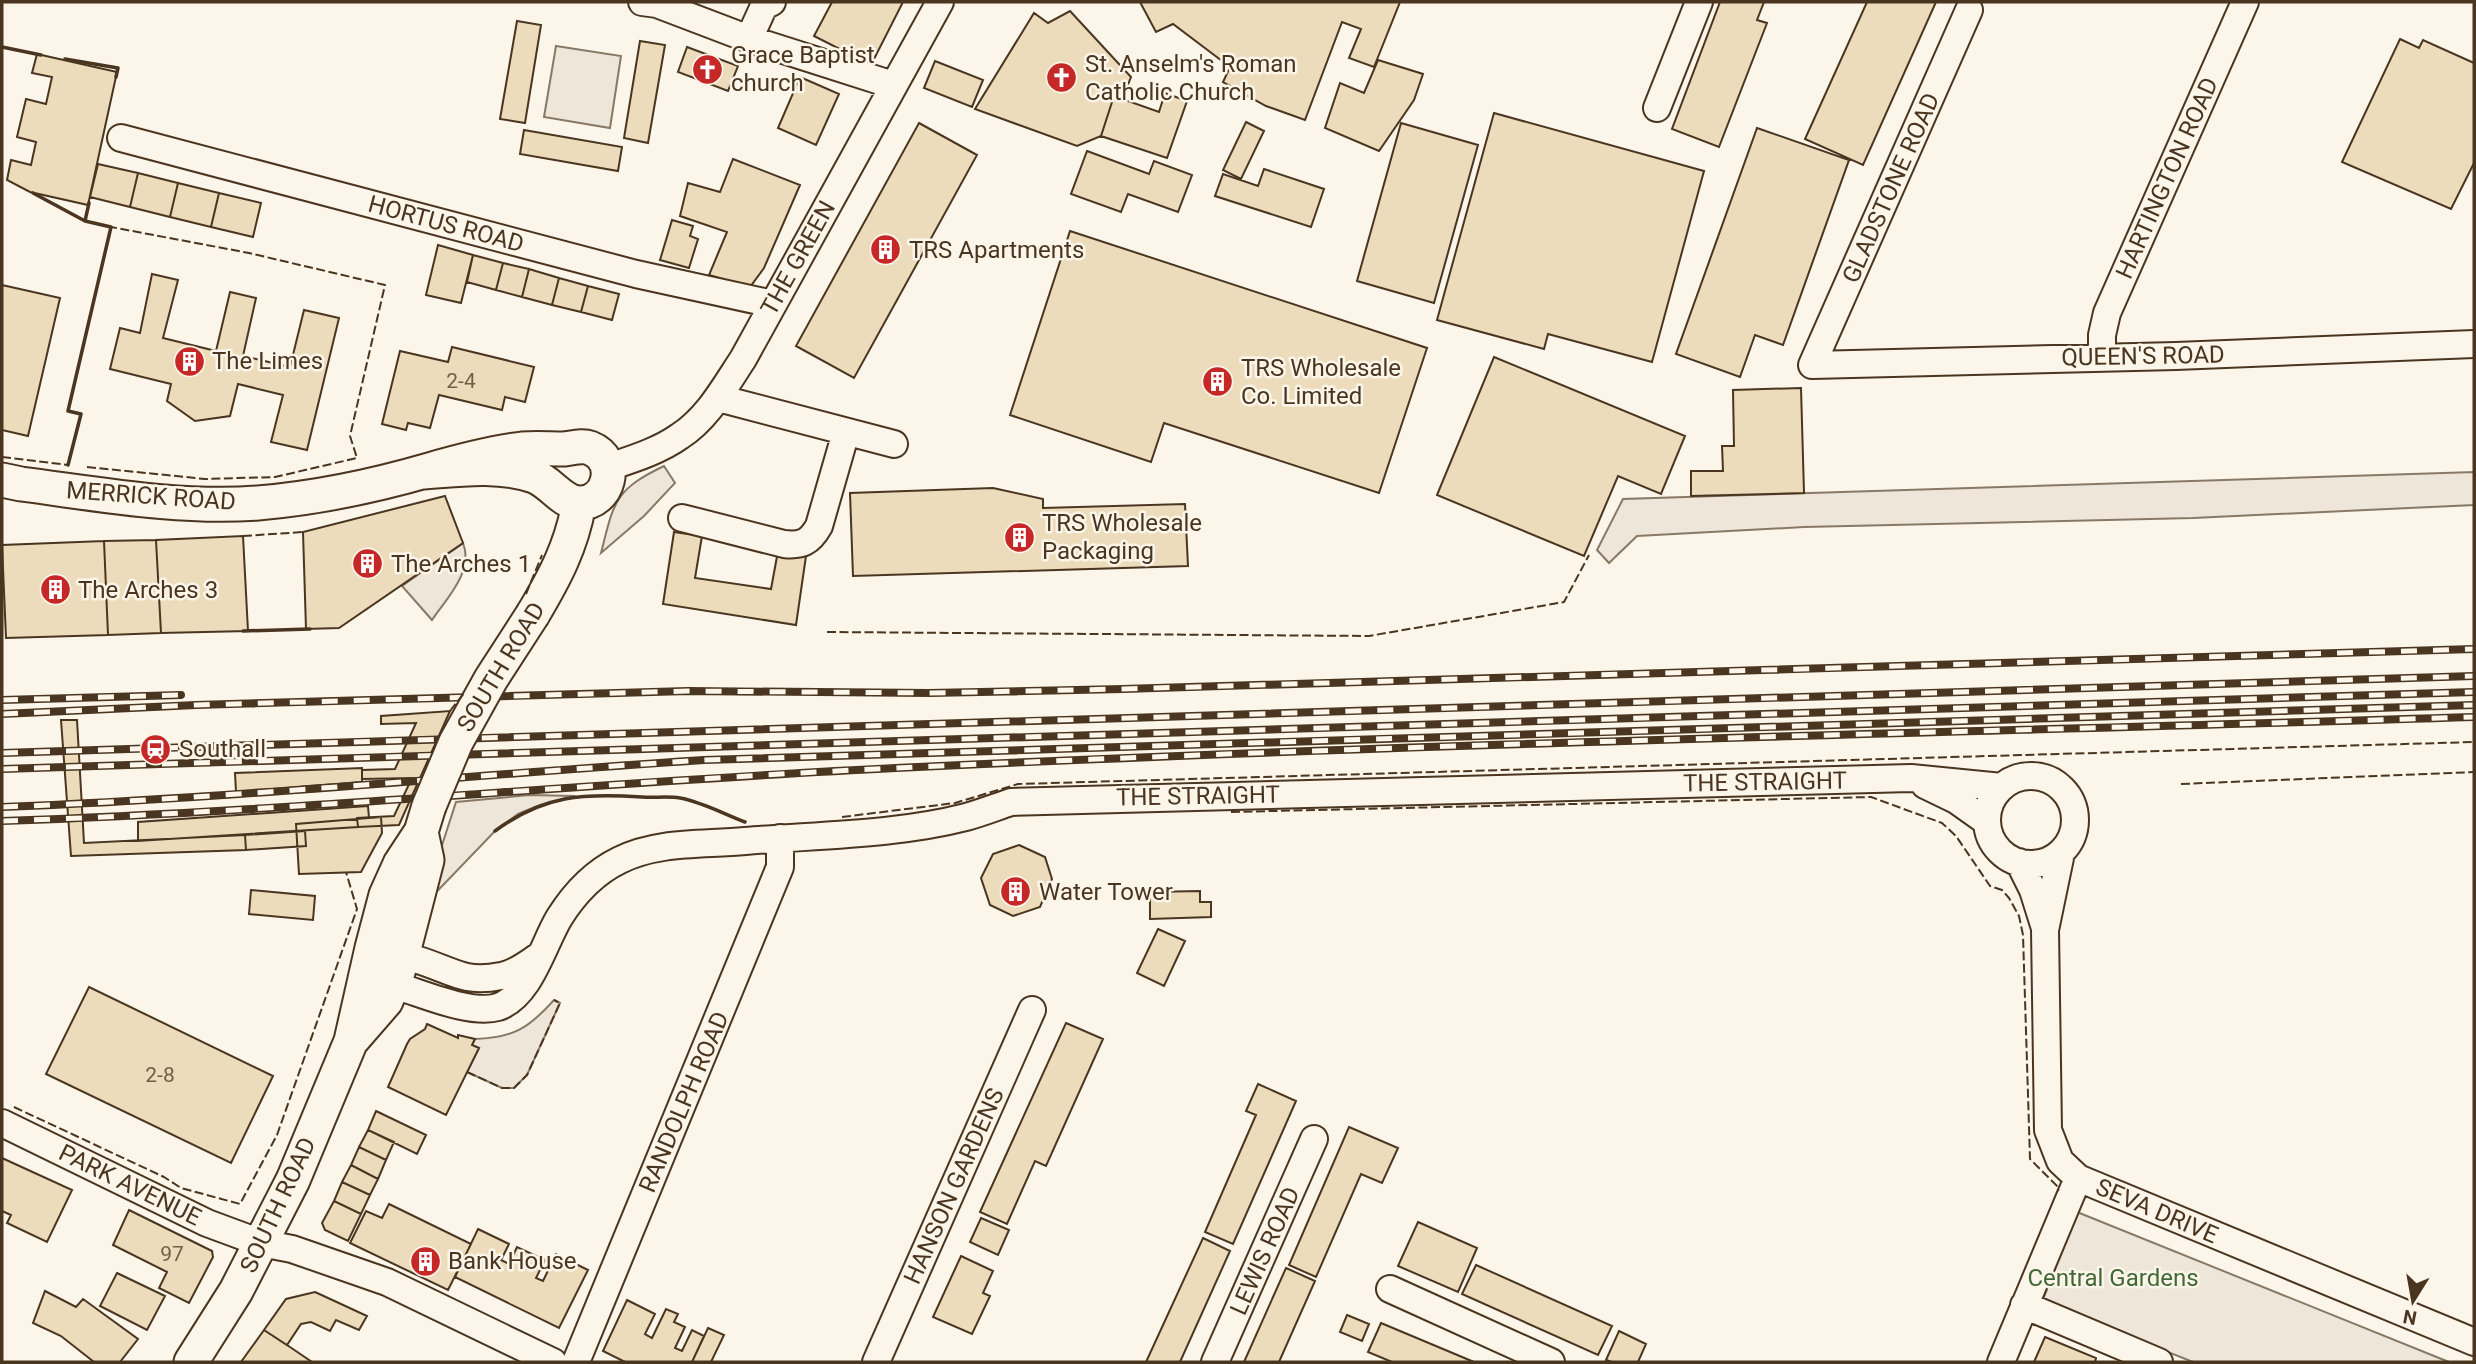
<svg xmlns="http://www.w3.org/2000/svg" width="2476" height="1364" font-family="Roboto,sans-serif">
<rect width="100%" height="100%" fill="#fbf6e9"/>
<!-- green -->
<path fill="#ede6d9" stroke="#887966" stroke-width="2" d="M556 46 621 56 610 128 544 117Z
M664 466 675 483 644 516 601 553C614 502 614 490 664 466Z
M2474 472V505L2193 518 1804 527 1637 536 1609 563 1597 550 1623 499Z
M463 543C474 571 447 598 432 620L402 586Z
M530 795 575 796 540 805 518 814 495 831 422 907 456 802Z
M554 1000 560 1003 527 1075 514 1088H502L467 1072 479 1048 472 1045 475 1039C513 1038 529 1028 554 1000Z
M2077 1212 2449 1362H2193L2042 1302Z"/>
<!-- building -->
<path fill="#ecdcbc" stroke="#4a3520" stroke-width="2" d="M832 2H903L871 65 814 36Z
M1140 2H1400L1374 67 1349 58 1361 29 1342 22 1305 120 1266 106 1223 82 1230 67 1173 24 1156 32Z
M1720 2H1764L1757 20 1767 23 1719 147 1672 129Z
M1867 2H1936L1863 165 1805 139Z
M1070 11 1131 77 1122 100 1114 96 1101 136 1077 146 975 109 1034 13 1048 23Z
M517 21 541 25 525 123 500 119Z
M2400 39 2419 48 2423 40 2474 63V163L2451 209 2342 162Z
M640 41 665 45 648 143 624 138Z
M687 47 738 66 728 91 678 72Z
M37 54 117 72 88 205 30 192 7 180 11 160 31 165 36 142 17 137 26 99 46 104 52 77 32 73Z
M1378 60 1423 74 1414 100 1379 151 1325 128 1340 83 1364 93Z
M935 61 983 80 972 107 924 88Z
M800 77 839 94 816 145 778 128Z
M1165 93 1187 101 1167 158 1101 136 1114 96 1159 112Z
M1494 113 1704 171 1652 362 1548 334 1544 349 1437 320Z
M1246 122 1264 131 1241 179 1223 170Z
M919 123 977 155 854 378 796 346Z
M1401 123 1478 145 1434 303 1357 281Z
M1757 128 1849 160 1783 345 1755 335 1740 377 1676 354Z
M524 130 622 147 618 171 520 154Z
M1087 151 1149 174 1154 161 1192 175 1178 212 1128 194 1121 212 1071 194Z
M733 159 800 185 764 268 750 287 709 275 727 232 680 216 688 183 720 192Z
M98 164 138 173 130 207 90 197Z
M1264 169 1324 189 1311 227 1215 196 1223 174 1258 186Z
M138 173 178 183 170 217 130 207Z
M178 183 219 193 211 227 170 217Z
M219 193 261 203 253 237 211 227Z
M672 220 693 226 690 236 698 239 689 268 660 260Z
M1070 231 1427 348 1379 493 1164 423 1151 462 1010 415Z
M438 245 473 255 461 303 426 295Z
M473 255 503 263 496 290 467 282Z
M503 263 529 269 522 297 496 290Z
M529 269 559 278 552 305 522 297Z
M152 274 178 280 163 338 216 351 230 292 256 298 243 356 290 367 304 310 339 318 307 450 271 442 283 395 238 384 230 416 195 421 167 401 171 384 110 369 120 328 140 333Z
M559 278 588 286 581 312 552 305Z
M2 285 60 298 28 436 2 430Z
M588 286 619 294 612 320 581 312Z
M452 347 534 367 525 402 505 397 502 410 439 395 430 428 408 423 406 430 382 424 400 351 448 362Z
M1494 357 1685 436 1661 494 1618 476 1584 556 1437 495Z
M1801 388 1804 493 1691 496V471H1723L1722 446H1734L1733 390Z
M993 488 1043 499V508L1185 504 1188 566 853 576 850 493Z
M445 496 463 543 339 628 306 629 303 532Z
M674 532 702 536 695 578 771 589 778 551 806 556 796 625 663 604Z
M243 536 248 631 161 633 156 540Z
M156 540 161 633 108 635 104 541Z
M104 541 108 635 6 638 2 545Z
M450 711 399 825 358 827 357 818 394 816 412 778 362 779V770L395 769 416 723 381 724V716Z
M61 720H77L84 843 245 835 246 850 71 856Z
M362 768V782L236 792 235 773Z
M368 806 369 818H357L358 827 138 841V822Z
M381 817 382 833 361 872 299 874 296 824Z
M305 831 306 846 246 850 245 835Z
M1019 845 1045 857 1052 879 1040 907 1013 916 990 905 981 878 993 854Z
M251 890 315 896 313 920 249 914Z
M1200 891V902H1211V917L1150 919V892Z
M1158 929 1185 941 1164 986 1137 973Z
M89 987 273 1076 231 1163 46 1074Z
M1066 1023 1103 1039 1046 1166 1035 1161 1007 1224 980 1212Z
M427 1024 458 1038V1035L475 1039 472 1045 479 1048 446 1115 388 1087 407 1044 410 1039 425 1029Z
M1258 1084 1296 1101 1233 1244 1205 1232 1256 1115 1246 1111Z
M376 1111 426 1135 417 1154 368 1130Z
M1349 1127 1398 1148 1382 1183 1361 1174 1316 1277 1289 1265Z
M368 1130 394 1142 386 1160 359 1147Z
M359 1147 386 1160 378 1179 351 1165Z
M2 1158 72 1190 47 1242 7 1223 11 1215 2 1211Z
M351 1165 378 1179 370 1195 342 1182Z
M342 1182 370 1195 361 1214 334 1201Z
M334 1201 361 1214 348 1241 325 1230 322 1223Z
M389 1204 471 1244 448 1290 350 1243 366 1211 382 1218Z
M129 1210 212 1251 213 1257 189 1303 159 1288 167 1272 113 1245Z
M981 1218 1009 1230 998 1255 970 1242Z
M1418 1222 1477 1248 1458 1292 1398 1266Z
M478 1229 509 1244 501 1260 509 1264 517 1247 545 1260 536 1278 543 1281 556 1254 588 1270 559 1328 455 1277Z
M1203 1238 1230 1251 1180 1362H1146Z
M961 1256 993 1271 983 1293 990 1296 972 1334 933 1317Z
M1476 1265 1612 1326 1598 1355 1462 1294Z
M1286 1268 1315 1281 1279 1362H1244Z
M117 1273 165 1296 147 1330 100 1306Z
M45 1291 76 1307 83 1299 138 1339 120 1362H94L61 1336 33 1323Z
M315 1292 367 1316 359 1330 336 1320 330 1331 311 1322 301 1324 287 1345 264 1330 286 1299Z
M627 1300 655 1314 645 1334 652 1338 666 1309 678 1314 674 1322 685 1327 675 1348 682 1351 692 1330 704 1336 692 1362H625L603 1351Z
M1347 1315 1369 1324 1362 1341 1340 1332Z
M1381 1323 1474 1362H1392L1368 1352Z
M708 1328 724 1335 711 1362H692Z
M264 1330 287 1345 312 1362H241Z
M1619 1331 1646 1344 1638 1362H1612L1606 1360Z
M2045 1337 2096 1358 2095 1362H2034Z"/>
<g fill="none" stroke-linecap="round" stroke-linejoin="round">
<defs>
<path id="minor" d="M642 2 657 4 749 39 893 85
M1969 10 1812 365 2176 356 2474 344
M749 39 764 6 772 2
M1657 108 1699 2
M121 138 636 274 773 304
M2102 357V335L2107 313 2245 2
M718 398 894 444
M609 467C633 459 659 451 680 436 708 418 725 386 743 359L940 2
M682 518 784 544C802 546 810 542 819 526L846 432
M1987 820a44 44 0 1 1 88 0a44 44 0 1 1-88 0Z
M1925 785 1956 800 1987 822
M2061 853 2045 930 2048 1130 2060 1161 2078 1178 2474 1342
M2019 862 2033 890 2044 925
M383 959C404 947 445 973 467 977 477 979 491 978 501 976 515 974 527 964 539 956
M391 989 400 987C426 995 472 1015 498 1007 530 996 543 945 559 918 574 894 595 872 620 860 658 841 703 845 745 841 817 835 896 835 966 817 981 813 996 807 1011 802L1911 778 2002 787
M2 1123 207 1223 261 1243 292 1249 387 1282 553 1362
M1390 1289 1551 1362
M2024 1305 2159 1362
M576 1362 780 867V838
M876 1362 1032 1010
M1215 1362 1314 1139
M2001 1362 2078 1178"/>
<path id="major" d="M2 480 21 484C99 494 180 509 258 503 316 498 374 486 429 470 460 461 490 453 522 449 536 448 550 449 564 449 573 448 582 445 590 448 621 460 609 504 579 503 561 502 551 482 534 476 499 464 461 469 424 472
M533 614C555 577 572 545 579 503
M353 1039 386 1001 398 972 427 860 421 832
M191 1362 236 1291 293 1180 351 1041 372 948 386 895 400 864 421 832 429 806"/>
</defs>
<!-- minor casing -->
<use href="#minor" stroke="#4a3520" stroke-width="30"/>
<!-- major casing -->
<use href="#major" stroke="#4a3520" stroke-width="37"/>
<!-- minor -->
<use href="#minor" stroke="#fbf6e9" stroke-width="26"/>
<!-- major -->
<use href="#major" stroke="#fbf6e9" stroke-width="33"/>
<defs>
<path id="rail" d="M2 700 181 695
M2 714 196 705 688 691 929 693 1123 689 2474 649
M2 753 2474 676
M2 769 2474 692
M2 807C236 798 469 775 704 760L2474 705
M2 821C300 811 597 782 896 768 1421 743 1948 733 2474 717"/>
</defs>
<!-- rail casing -->
<use href="#rail" stroke="#4a3520" stroke-width="8"/>
<!-- rail -->
<use href="#rail" stroke="#fbf6e9" stroke-width="5" stroke-dasharray="16" stroke-linecap="butt"/>
<defs>
<path id="major-bridge" d="M429 806 456 742 491 679 533 614"/>
</defs>
<!-- major-bridge casing -->
<use href="#major-bridge" stroke="#4a3520" stroke-width="37" stroke-linecap="butt"/>
<!-- major-bridge -->
<use href="#major-bridge" stroke="#fbf6e9" stroke-width="33"/>
<!-- fence -->
<path stroke="#4a3520" stroke-width="2" stroke-dasharray="9 3.5" stroke-linecap="butt" d="M2 457 68 465
M87 467 205 479 275 477 357 458 350 436 385 285 249 253 111 227
M243 536 303 532
M526 594 542 555
M827 632 1369 636 1564 602 1589 555
M450 711 465 692
M2181 784 2474 772
M1231 812 1871 797 1942 823 1956 836 1990 886 2002 890 2009 898 2019 916 2023 935 2030 1159 2059 1188 2058 1191
M842 817 955 803 1018 784 2474 742
M467 1072 502 1088H514L527 1075 560 1003 554 1000
M14 1107 164 1177 181 1188 240 1204 277 1135 357 909 346 872"/>
<!-- wall -->
<path stroke="#4a3520" stroke-width="3.5" d="M2 47 41 55
M65 59 118 68 116 77
M33 193 85 221 89 203
M68 465 81 414 68 411 111 227 85 221
M243 631 310 629
M495 831C544 795 583 793 642 797 654 798 668 796 680 798 702 802 724 814 745 822"/>
</g>
<!-- icons -->
<defs>
<symbol id="church-disc" viewBox="-11 -11 22 22"><circle r="9.5" fill="#c62828" stroke="#fbf6e9"/><path d="M-1.2-6h2.4v3.5h3.3v2.4h-3.3V6h-2.4V-.1h-3.3v-2.4h3.3Z" fill="#fff"/></symbol>
<symbol id="building-disc" viewBox="-11 -11 22 22"><circle r="9.5" fill="#c62828" stroke="#fbf6e9"/><path d="M-4-6H4V6H1V3H-1V6H-4ZM-2.5-4.3h1.7v1.8h-1.7ZM.8-4.3h1.7v1.8H.8ZM-2.5-1h1.7V.8h-1.7ZM.8-1h1.7V.8H.8Z" fill="#fff"/></symbol>
<symbol id="station-disc" viewBox="-11 -11 22 22"><circle r="9.5" fill="#c62828" stroke="#fbf6e9"/><path d="M-3-6H3Q5-6 5-4V2Q5 4 3 4L4.5 6H3L1.5 4h-3L-3 6H-4.5L-3 4Q-5 4-5 2V-4Q-5-6-3-6ZM-3.5-4v3h7v-3ZM-3.5 1v1.5H-2V1ZM2 1v1.5H3.5V1Z" fill="#fff"/></symbol>
</defs>
<g fill-rule="evenodd">
<use href="#church-disc" x="690" y="52" width="35" height="35"/>
<use href="#church-disc" x="1044" y="60" width="35" height="35"/>
<use href="#building-disc" x="868" y="232" width="35" height="35"/>
<use href="#building-disc" x="172" y="344" width="35" height="35"/>
<use href="#building-disc" x="1200" y="364" width="35" height="35"/>
<use href="#building-disc" x="1002" y="520" width="35" height="35"/>
<use href="#building-disc" x="350" y="546" width="35" height="35"/>
<use href="#building-disc" x="38" y="572" width="35" height="35"/>
<use href="#station-disc" x="138" y="732" width="35" height="35"/>
<use href="#building-disc" x="998" y="874" width="35" height="35"/>
<use href="#building-disc" x="408" y="1244" width="35" height="35"/>
</g>
<g text-anchor="middle" stroke-width="5" stroke-linejoin="round" paint-order="stroke">
<!-- number labels -->
<g font-size="21" fill="#725f47">
<text x="461" y="388">2-4</text>
<text x="160" y="1082">2-8</text>
<text x="172" y="1261">97</text>
</g>
<!-- poi labels -->
<g font-size="24" fill="#4a3520" stroke="#fbf6e9" text-anchor="start">
<text x="731" y="63">Grace Baptist<tspan x="731" dy="28">church</tspan></text>
<text x="1085" y="72">St. Anselm's Roman<tspan x="1085" dy="28">Catholic Church</tspan></text>
<text x="909" y="258">TRS Apartments</text>
<text x="212" y="369">The Limes</text>
<text x="1241" y="376">TRS Wholesale<tspan x="1241" dy="28">Co. Limited</tspan></text>
<text x="1042" y="531">TRS Wholesale<tspan x="1042" dy="28">Packaging</tspan></text>
<text x="391" y="572">The Arches 1</text>
<text x="78" y="598">The Arches 3</text>
<text x="179" y="757">Southall</text>
<text x="1039" y="900">Water Tower</text>
<text x="448" y="1269">Bank House</text>
</g>
<!-- street labels -->
<g font-size="24" fill="#4a3520" stroke="#fbf6e9">
<text transform="translate(2167 178) rotate(-66)" y="8">HARTINGTON ROAD</text>
<text transform="translate(1891 188) rotate(-66)" y="8">GLADSTONE ROAD</text>
<text transform="translate(446 224) rotate(15)" y="8">HORTUS ROAD</text>
<text transform="translate(798 258) rotate(-61)" y="8">THE GREEN</text>
<text transform="translate(2143 356) rotate(-1)" y="8">QUEEN'S ROAD</text>
<text transform="translate(151 496) rotate(4)" y="8">MERRICK ROAD</text>
<text transform="translate(501 667) rotate(-59)" y="8">SOUTH ROAD</text>
<text transform="translate(1765 782) rotate(-1)" y="8">THE STRAIGHT</text>
<text transform="translate(1198 796) rotate(-1)" y="8">THE STRAIGHT</text>
<text transform="translate(684 1102) rotate(-67)" y="8">RANDOLPH ROAD</text>
<text transform="translate(130 1185) rotate(26)" y="8">PARK AVENUE</text>
<text transform="translate(954 1186) rotate(-66)" y="8">HANSON GARDENS</text>
<text transform="translate(278 1205) rotate(-65)" y="8">SOUTH ROAD</text>
<text transform="translate(2157 1211) rotate(23)" y="8">SEVA DRIVE</text>
<text transform="translate(1265 1251) rotate(-66)" y="8">LEWIS ROAD</text>
</g>
<!-- park labels -->
<g font-size="24" fill="#436837" stroke="#fbf6e9">
<text x="2113" y="1286">Central Gardens</text>
</g>
</g>
<!-- border -->
<rect width="2476" height="1364" fill="none" stroke="#4a3520" stroke-width="7"/>
<!-- north arrow -->
<g transform="translate(2413 1301) rotate(191)" stroke="#fbf6e9" stroke-width="5" paint-order="stroke">
<path d="M0-5L12 26L0 18L-12 26Z" fill="#4a3520"/>
<text y="-10" font-size="19" font-weight="bold" text-anchor="middle" fill="#4a3520">N</text>
</g>
</svg>
